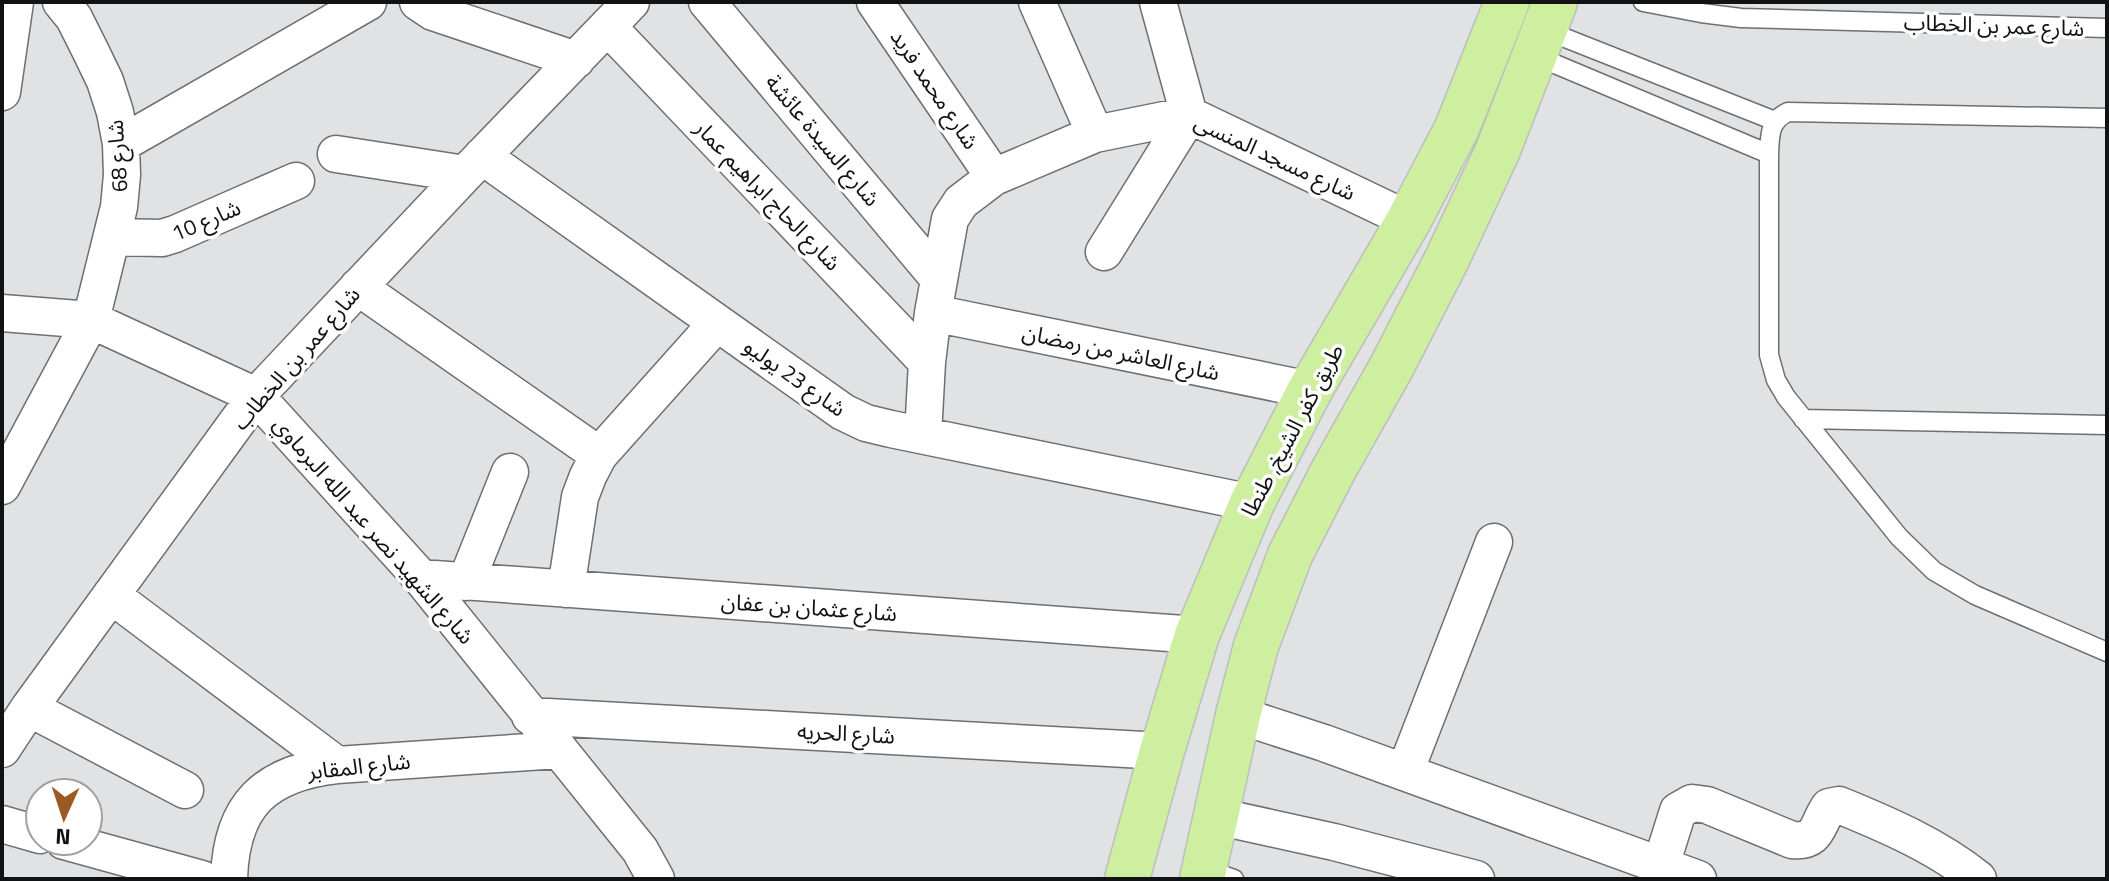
<svg xmlns="http://www.w3.org/2000/svg" width="2109" height="881" font-family="'Titillium Web','Noto Sans Arabic',sans-serif">
<rect width="100%" height="100%" fill="#e0e2e4"/>
<g fill="none" stroke-linecap="round" stroke-linejoin="round">
<defs>
<path id="lane" d="M1643 2 1701 13 1741 18 2107 28
M1545 30 1775 121
M1536 56 1769 154
M2107 118 1788 112C1769 121 1770 135 1769 154V355L1776 380 1786 397 1899 537 1934 571 1975 595 2107 652
M1803 419 2107 425
M1205 869 1234 879"/>
<path id="street" d="M418 2 433 12 576 60
M707 2 939 279
M875 2 994 177
M1037 2 1095 134
M608 27 927 362
M2 92 15 2
M121 144 368 2
M336 154 465 174
M482 156 843 412 866 423 891 429 1252 503
M112 237 162 238 175 234 296 181
M1104 252 1189 115 1158 2
M358 287 599 455
M2 313 91 320 256 396 421 578 640 850 656 879
M933 313 1310 390
M923 435 927 362 933 313 950 219 961 202 994 177 1095 134 1189 115 1409 220
M2 486 91 320 119 207 122 175 121 144 115 112 105 81 91 52 74 18 61 2
M421 578 1197 635
M466 582 510 472
M566 589 580 497 588 476 599 455 717 323
M111 595 337 765
M29 708 185 790
M1238 715 1324 743 1698 879
M530 716 1162 751
M2 749 29 708 256 396 465 174 631 2
M1405 772 1494 542
M1216 816 1334 842 1476 879
M2 824 40 835
M64 841 202 879
M1661 865 1678 811 1692 803 1707 805 1792 840C1819 843 1817 824 1829 807L1839 805C1888 825 1937 846 1978 879
M229 879C231 805 265 773 337 765L558 750"/>
<path id="primary" d="M1127 879 1162 751 1197 635 1252 503 1310 390 1409 220 1457 128 1507 2
M1202 879 1238 715 1256 646 1290 555 1333 471 1392 366 1447 259 1498 150 1555 2"/>
</defs>
<!-- lane casing -->
<use href="#lane" stroke="#6d6f71" stroke-width="21"/>
<!-- street casing -->
<use href="#street" stroke="#6d6f71" stroke-width="39"/>
<!-- primary casing -->
<use href="#primary" stroke="#bcbdbd" stroke-width="47"/>
<!-- lane -->
<use href="#lane" stroke="#fff" stroke-width="18"/>
<!-- street -->
<use href="#street" stroke="#fff" stroke-width="36"/>
<!-- primary -->
<use href="#primary" stroke="#ceefa0" stroke-width="44"/>
</g>
<g text-anchor="middle" stroke-width="7" stroke-linejoin="round" paint-order="stroke">
<!-- street labels -->
<g font-size="22" fill="#111213" stroke="#fff">
<text transform="translate(1994 25) rotate(2)" y="8">شارع عمر بن الخطاب</text>
<text transform="translate(935 89) rotate(56)" y="8">شارع محمد فريد</text>
<text transform="translate(823 140) rotate(50)" y="8">شارع السيدة عائشة</text>
<text transform="translate(117 156) rotate(-94)" y="8">شارع 68</text>
<text transform="translate(1275 157) rotate(25)" y="8">شارع مسجد المنسى</text>
<text transform="translate(768 195) rotate(46)" y="8">شارع الحاج ابراهيم عمار</text>
<text transform="translate(206 220) rotate(-23)" y="8">شارع 10</text>
<text transform="translate(1121 352) rotate(12)" y="8">شارع العاشر من رمضان</text>
<text transform="translate(296 358) rotate(-49)" y="8">شارع عمر بن الخطاب</text>
<text transform="translate(795 377) rotate(35)" y="8">شارع 23 يوليو</text>
<text transform="translate(1292 430) rotate(-62)" y="8">طريق كفر الشيخ, طنطا</text>
<text transform="translate(374 530) rotate(49)" y="8">شارع الشهيد نصر عبد الله البرماوي</text>
<text transform="translate(809 607) rotate(4)" y="8">شارع عثمان بن عفان</text>
<text transform="translate(846 733) rotate(3)" y="8">شارع الحريه</text>
<text transform="translate(359 766) rotate(-6)" y="8">شارع المقابر</text>
</g>
</g>
<!-- border -->
<rect width="2109" height="881" fill="none" stroke="#111213" stroke-width="8"/>
<!-- north arrow -->
<g transform="translate(64 817) rotate(183)"><circle r="38" fill="#ffffff" stroke="#a0a0a1" stroke-width="2"/>
<path d="M0-6L14 30L0 20L-14 30Z" fill="#9a5a24"/>
<text y="-12" font-size="22" font-weight="bold" text-anchor="middle" fill="#111213">N</text>
</g>
</svg>
